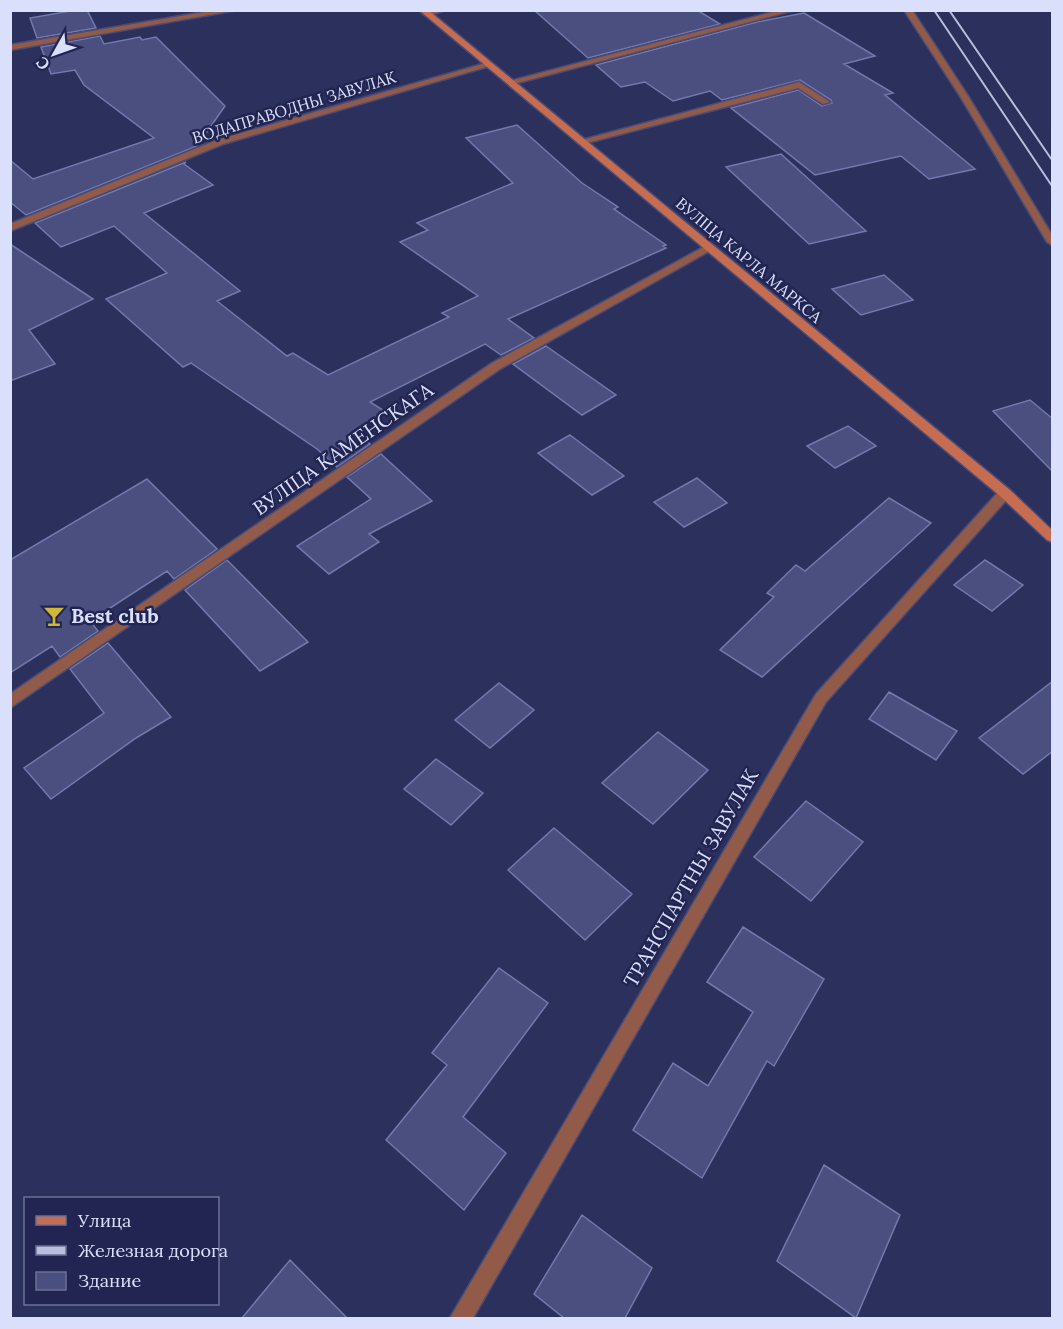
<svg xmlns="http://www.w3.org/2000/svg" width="1063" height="1329" font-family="Lora,serif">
<rect width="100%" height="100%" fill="#2c305d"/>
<!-- building -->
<path fill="#4a4f80" stroke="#7279ac" stroke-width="1.5" d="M76 10H87L96 28 37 38 30 18Z
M534 10H697L720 24 588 58Z
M804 13 875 56 844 64 893 93 885 95 975 169 929 179 901 156 815 175 731 108 798 90 822 106 832 103 831 100 800 80 722 100 710 91 673 101 645 82 621 87 596 65 757 22Z
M100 36 104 44 140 37 142 40 156 37 225 106 197 146 26 215 10 202V160L33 179 154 138 84 85 75 70 51 74 41 47Z
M517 125 582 183 618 207 614 209 666 245 663 246 666 248 508 319 534 338 501 355 485 344 370 402 386 412 356 432 370 444 337 467 317 449 191 363 183 367 106 299 167 273 114 226 61 247 35 223 186 162 184 164 213 185 144 213 240 291 217 301 287 356 293 353 328 375 449 317 442 313 478 296 400 242 428 230 417 223 513 183 466 138Z
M781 154 866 231 809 244 726 167Z
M10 244 93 299 29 330 55 364 10 381Z
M884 275 913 300 861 315 832 289Z
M546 346 616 395 582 415 513 364Z
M1030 400 1053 419V472L993 411Z
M848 426 876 446 835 468 807 446Z
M570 435 624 476 592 495 538 453Z
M381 454 432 501 369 534 379 542 329 574 297 546 371 499 347 477Z
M697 478 727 503 684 527 654 502Z
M147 479 217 549 174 579 167 571 90 621 98 631 60 657 52 646 10 673V560Z
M889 498 931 523 762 677 720 650 774 597 767 593 796 565 805 571Z
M227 560 308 642 260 671 185 590Z
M985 560 1023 585 992 611 954 585Z
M108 643 171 717 136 738 51 799 24 768 104 713 70 669Z
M1053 681V751L1023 774 979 738Z
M499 683 534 710 490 748 455 720Z
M889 692 957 731 936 760 869 719Z
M658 732 708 770 653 824 602 783Z
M436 759 483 793 451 825 404 789Z
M806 801 863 842 811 901 754 857Z
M554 828 632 894 585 940 508 870Z
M743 927 824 979 774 1066 767 1061 702 1178 633 1130 673 1063 708 1086 753 1012 707 982Z
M499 968 548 1003 463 1117 506 1153 464 1210 386 1140 447 1065 432 1053Z
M824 1165 900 1215 856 1318 777 1261Z
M582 1215 652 1268 625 1318H564L534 1294Z
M290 1260 347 1318H242Z"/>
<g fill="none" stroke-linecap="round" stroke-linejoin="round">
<defs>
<path id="lane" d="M431 10H446L427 16 423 14Z
M780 10H795L510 85 506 82Z
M799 82 830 102 823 104 798 88 583 144 578 141Z"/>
<path id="street" d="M216 10H237L10 50V45Z
M904 10H912L968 96 1052 235V245L1047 242 960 96Z
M486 63 493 65 223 144 10 231V224L217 140Z
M709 244 714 247 713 249 500 369 10 708V694L492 363Z
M1005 488 1012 493 1010 496 826 702 473 1318H450L816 694 1000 490Z"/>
<path id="secondary" d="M419 10H428L1010 490 1052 530V542L1047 540 1000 496Z"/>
</defs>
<!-- lane casing -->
<use href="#lane" stroke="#484c76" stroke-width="3"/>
<!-- street casing -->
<use href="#street" stroke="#484c76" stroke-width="3"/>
<!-- secondary casing -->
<use href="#secondary" stroke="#484c76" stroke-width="3"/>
<!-- lane -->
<use href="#lane" fill="#925a49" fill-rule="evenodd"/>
<!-- street -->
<use href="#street" fill="#925a49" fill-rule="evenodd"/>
<!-- secondary -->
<use href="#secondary" fill="#c56c51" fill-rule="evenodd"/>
<!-- rail -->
<path stroke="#b9bede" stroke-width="2" d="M934 10 1052 186
M949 10 1052 160"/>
</g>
<!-- icons -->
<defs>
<symbol id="bar-bare" viewBox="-9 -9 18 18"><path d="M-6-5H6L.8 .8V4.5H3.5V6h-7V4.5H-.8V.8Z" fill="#d1b736" stroke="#222551" stroke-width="2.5" paint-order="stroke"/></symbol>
</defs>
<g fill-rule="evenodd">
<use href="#bar-bare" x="39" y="601" width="30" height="30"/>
</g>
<g text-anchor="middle" stroke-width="5" stroke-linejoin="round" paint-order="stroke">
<!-- far-street labels -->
<g font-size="16" fill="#dae0fc" stroke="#222551">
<text transform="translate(294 107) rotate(-17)" y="6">ВОДАПРАВОДНЫ ЗАВУЛАК</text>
<text transform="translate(749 260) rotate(40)" y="6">ВУЛІЦА КАРЛА МАРКСА</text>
</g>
<!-- street labels -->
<g font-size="20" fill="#dae0fc" stroke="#222551">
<text transform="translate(343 449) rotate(-35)" y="7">ВУЛІЦА КАМЕНСКАГА</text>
<text transform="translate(691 878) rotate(-60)" y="7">ТРАНСПАРТНЫ ЗАВУЛАК</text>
</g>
<!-- poi labels -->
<g font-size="20" font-weight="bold" fill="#dae0fc" stroke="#222551" text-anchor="start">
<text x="71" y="623">Best club</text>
</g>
</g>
<!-- border -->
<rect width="1063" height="1329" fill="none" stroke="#dae0fc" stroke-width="24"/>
<!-- legend -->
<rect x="24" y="1197" width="195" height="108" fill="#222551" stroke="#6c7095" stroke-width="1.5"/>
<rect x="36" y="1216" width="30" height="9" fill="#c56c51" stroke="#6c7095" stroke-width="1.5"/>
<text x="78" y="1227" font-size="18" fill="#dae0fc">Улица</text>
<rect x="36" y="1246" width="30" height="9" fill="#b9bede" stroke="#6c7095" stroke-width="1.5"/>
<text x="78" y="1257" font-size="18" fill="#dae0fc">Железная дорога</text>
<rect x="36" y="1272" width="30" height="18" fill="#4a4f80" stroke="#6c7095" stroke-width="1.5"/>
<text x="78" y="1287" font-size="18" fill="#dae0fc">Здание</text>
<!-- north arrow -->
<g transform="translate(54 54) rotate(230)" stroke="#222551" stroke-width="4.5" paint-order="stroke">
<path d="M0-4.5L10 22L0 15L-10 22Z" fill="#dae0fc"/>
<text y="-9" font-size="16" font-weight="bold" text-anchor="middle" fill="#dae0fc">С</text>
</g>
</svg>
